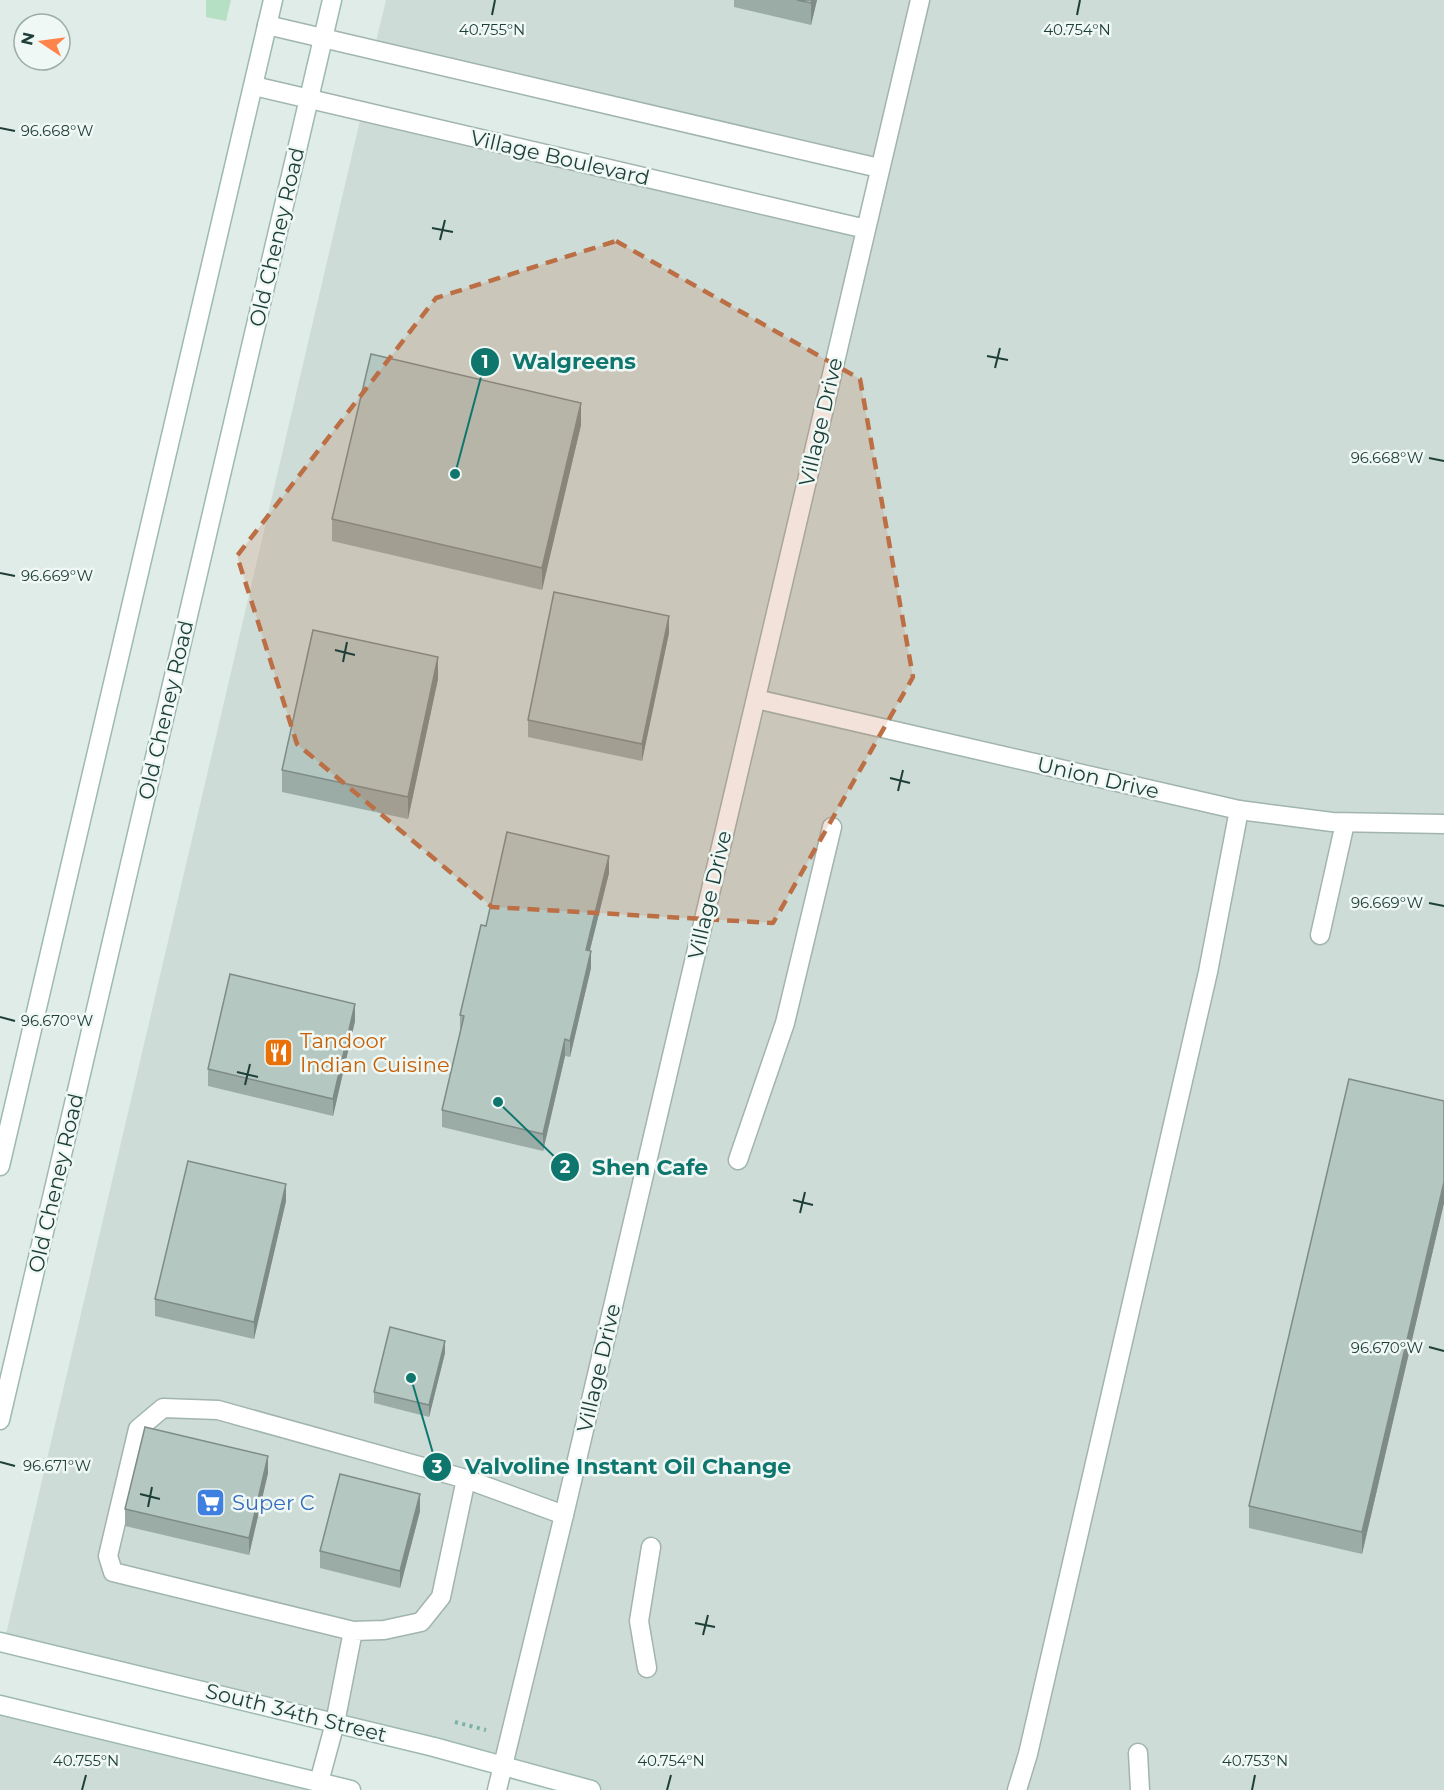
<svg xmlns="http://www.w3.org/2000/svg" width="1444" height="1790" viewBox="0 0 1444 1790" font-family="Montserrat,sans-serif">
  <rect width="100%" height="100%" fill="#dfece7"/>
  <path fill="#cddcd6" d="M386,0H1444V1790H591L4,1643L362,112L866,229L879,168L374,50Z
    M0,1705L351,1790H0Z"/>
  <path fill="#b6e0c4" d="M206,0H231L226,21L206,17Z"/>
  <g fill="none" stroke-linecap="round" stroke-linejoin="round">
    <defs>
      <path id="lane" d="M1320,935L1345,823
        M738,1160L785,1023L832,827
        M353,1631L113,1572L108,1556L138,1429L163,1408L218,1410L466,1479
        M647,1668L639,1621L651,1547
        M1138,1753L1140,1790
        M319,1782L335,1723L353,1631L384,1630L421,1622L441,1597L466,1479L564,1515
        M1017,1790L1028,1754L1208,972L1239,810"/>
      <path id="street" d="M267,25L879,168
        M254,86L866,229
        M756,699L1239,810L1332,822L1444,824
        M497,1790L564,1515L920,0"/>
      <path id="secondary" d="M0,1166L273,0
        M0,1420L332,0
        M0,1642L434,1747L591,1790
        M0,1705L351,1790"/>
    </defs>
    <use href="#lane" stroke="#a1b4af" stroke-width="21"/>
    <use href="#street" stroke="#a1b4af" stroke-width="21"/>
    <use href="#secondary" stroke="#9db9b1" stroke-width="21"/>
    <path stroke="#7cb3a6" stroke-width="4" stroke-dasharray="3 4.5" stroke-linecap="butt" d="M455,1722L486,1730"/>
    <use href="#lane" stroke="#fff" stroke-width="18"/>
    <use href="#street" stroke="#fff" stroke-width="18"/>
    <use href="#secondary" stroke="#fff" stroke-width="18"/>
  </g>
  <path fill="#9baba6" d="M734,0H817L811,25L734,7Z
    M581,425L542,590L332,541V519Z
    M669,633L642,761L528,737V720Z
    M438,679L408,819L282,792V770Z
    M609,873L590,950L591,968L570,1057L565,1056L543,1151L442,1127V1110L460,1032V1015L486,926Z
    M355,1021L333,1116L208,1086V1069Z
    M1444,1101V1203L1362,1554L1249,1528V1506Z
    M286,1201L254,1339L155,1316V1299Z
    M445,1353L429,1417L374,1403V1392Z
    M268,1473L249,1555L125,1526V1509Z
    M420,1511L400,1588L320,1568V1551Z"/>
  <path fill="#7e8b87" d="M812,0H817L811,25V3Z
    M581,403V425L542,590V568Z
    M669,616V633L642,761V744Z
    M438,657V679L408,819V797Z
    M609,856V873L586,966V950Z
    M591,951V968L570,1057V1041Z
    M355,1004V1021L333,1116V1099Z
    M565,1039V1056L543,1151V1134Z
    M1444,1182V1203L1362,1554V1532Z
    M286,1184V1201L254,1339V1322Z
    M445,1341V1353L429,1417V1405Z
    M268,1456V1473L249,1555V1538Z
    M420,1494V1511L400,1588V1571Z"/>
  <path fill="#b4c7c1" stroke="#7e8b87" stroke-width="1.5" d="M797,0H812L811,3Z
    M371,354L581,403L542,568L332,519Z
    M554,592L669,616L642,744L528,720Z
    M313,630L438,657L408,797L282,770Z
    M507,832L609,856L586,950L591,951L570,1041L565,1039L543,1134L442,1110L464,1016L460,1015L481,925L486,926Z
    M230,974L355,1004L333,1099L208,1069Z
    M1349,1079L1444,1101V1182L1362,1532L1249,1506Z
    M188,1161L286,1184L254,1322L155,1299Z
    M390,1327L445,1341L429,1405L374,1392Z
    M145,1427L268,1456L249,1538L125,1509Z
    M340,1474L420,1494L400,1571L320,1551Z"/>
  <path fill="#bc6f45" fill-opacity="0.2" stroke="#bc6f45" stroke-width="4.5" stroke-dasharray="12 8" stroke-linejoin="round" d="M616,241L860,379L913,677L773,923L492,907L297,744L237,556L436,298Z"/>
  <path fill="none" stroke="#1e3e38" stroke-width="2" d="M492,15L495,0M1077,15L1080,0M0,128L15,131M432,228L453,232M440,240L445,220M987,356L1008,360M995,368L1000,348M1429,458L1444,461M0,573L15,576M335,650L355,655M343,662L347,642M890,778L910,783M898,791L903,770M1429,903L1444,906M0,1017L15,1021M237,1072L258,1077M245,1085L250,1064M793,1200L813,1205M800,1213L805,1192M1429,1347L1444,1351M0,1462L15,1466M140,1494L160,1499M148,1507L152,1487M695,1623L715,1627M703,1635L708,1615M82,1790L86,1775M667,1790L671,1775M1252,1790L1255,1775"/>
  <defs>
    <symbol id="restaurant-square" viewBox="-11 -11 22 22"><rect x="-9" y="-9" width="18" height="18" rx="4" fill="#e8710a" stroke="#f0f8f5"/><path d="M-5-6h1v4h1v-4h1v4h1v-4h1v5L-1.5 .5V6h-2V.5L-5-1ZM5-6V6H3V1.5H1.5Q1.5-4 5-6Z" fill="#fff"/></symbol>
    <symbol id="supermarket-square" viewBox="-11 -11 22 22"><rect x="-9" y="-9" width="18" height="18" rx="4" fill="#3f7fe0" stroke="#f0f8f5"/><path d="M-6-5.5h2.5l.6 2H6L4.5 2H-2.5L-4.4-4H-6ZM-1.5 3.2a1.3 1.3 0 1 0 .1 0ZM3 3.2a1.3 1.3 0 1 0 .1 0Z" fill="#fff"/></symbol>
  </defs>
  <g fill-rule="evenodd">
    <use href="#restaurant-square" x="262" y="1036" width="33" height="33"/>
    <use href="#supermarket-square" x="194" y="1486" width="33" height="33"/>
  </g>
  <g text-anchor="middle" stroke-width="5" stroke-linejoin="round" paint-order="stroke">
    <g font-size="21" fill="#1e3e38" stroke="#f0f8f5">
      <text transform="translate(560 158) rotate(13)" y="7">Village Boulevard</text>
      <text transform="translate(277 237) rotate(-77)" y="7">Old Cheney Road</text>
      <text transform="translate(821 422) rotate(-77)" y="7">Village Drive</text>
      <text transform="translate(166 710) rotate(-77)" y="7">Old Cheney Road</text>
      <text transform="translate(1098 778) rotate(13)" y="7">Union Drive</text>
      <text transform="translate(710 895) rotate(-77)" y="7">Village Drive</text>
      <text transform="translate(56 1183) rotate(-77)" y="7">Old Cheney Road</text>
      <text transform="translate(599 1368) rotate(-77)" y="7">Village Drive</text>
      <text transform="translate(296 1713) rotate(14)" y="7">South 34th Street</text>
    </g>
    <g font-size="21" fill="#c56008" stroke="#f0f8f5" text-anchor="start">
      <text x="300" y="1048">Tandoor<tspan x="300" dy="24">Indian Cuisine</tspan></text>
    </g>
    <g font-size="21" fill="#366cbe" stroke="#f0f8f5" text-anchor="start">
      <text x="232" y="1510">Super C</text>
    </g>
  </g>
  <g font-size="15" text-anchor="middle" fill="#1e3e38" stroke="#f0f8f5" stroke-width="5" stroke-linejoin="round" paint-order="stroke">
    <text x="492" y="35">40.755°N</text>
    <text x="1077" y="35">40.754°N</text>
    <text x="57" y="136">96.668°W</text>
    <text x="1387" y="463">96.668°W</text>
    <text x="57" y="581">96.669°W</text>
    <text x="1387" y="908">96.669°W</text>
    <text x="57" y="1026">96.670°W</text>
    <text x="1387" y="1353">96.670°W</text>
    <text x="57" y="1471">96.671°W</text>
    <text x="86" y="1766">40.755°N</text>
    <text x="671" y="1766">40.754°N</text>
    <text x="1255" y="1766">40.753°N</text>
  </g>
  <path fill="none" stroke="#0f766e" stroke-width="2" d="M455 474L485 362M498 1102L565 1167M411 1378L437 1467"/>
  <g fill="#0f766e" stroke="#f0f8f5" stroke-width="2">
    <circle cx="455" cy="474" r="6"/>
    <circle cx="498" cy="1102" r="6"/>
    <circle cx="411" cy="1378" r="6"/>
    <circle cx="485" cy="362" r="15"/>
    <circle cx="565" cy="1167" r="15"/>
    <circle cx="437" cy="1467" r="15"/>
  </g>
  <g font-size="18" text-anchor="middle" font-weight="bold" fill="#fff">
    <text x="485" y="368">1</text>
    <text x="565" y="1173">2</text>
    <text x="437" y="1473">3</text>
  </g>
  <g font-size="22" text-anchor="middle" font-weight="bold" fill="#0f766e" stroke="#f0f8f5" stroke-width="5" stroke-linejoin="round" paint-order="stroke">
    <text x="574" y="369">Walgreens</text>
    <text x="650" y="1175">Shen Cafe</text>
    <text x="628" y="1474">Valvoline Instant Oil Change</text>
  </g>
  <g transform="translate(42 42) rotate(283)"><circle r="28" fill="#f0f8f5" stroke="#9caea9" stroke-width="1.5"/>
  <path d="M0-4.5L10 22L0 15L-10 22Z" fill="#ff844b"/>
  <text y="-9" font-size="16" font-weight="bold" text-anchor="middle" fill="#1e3e38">N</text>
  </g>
</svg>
